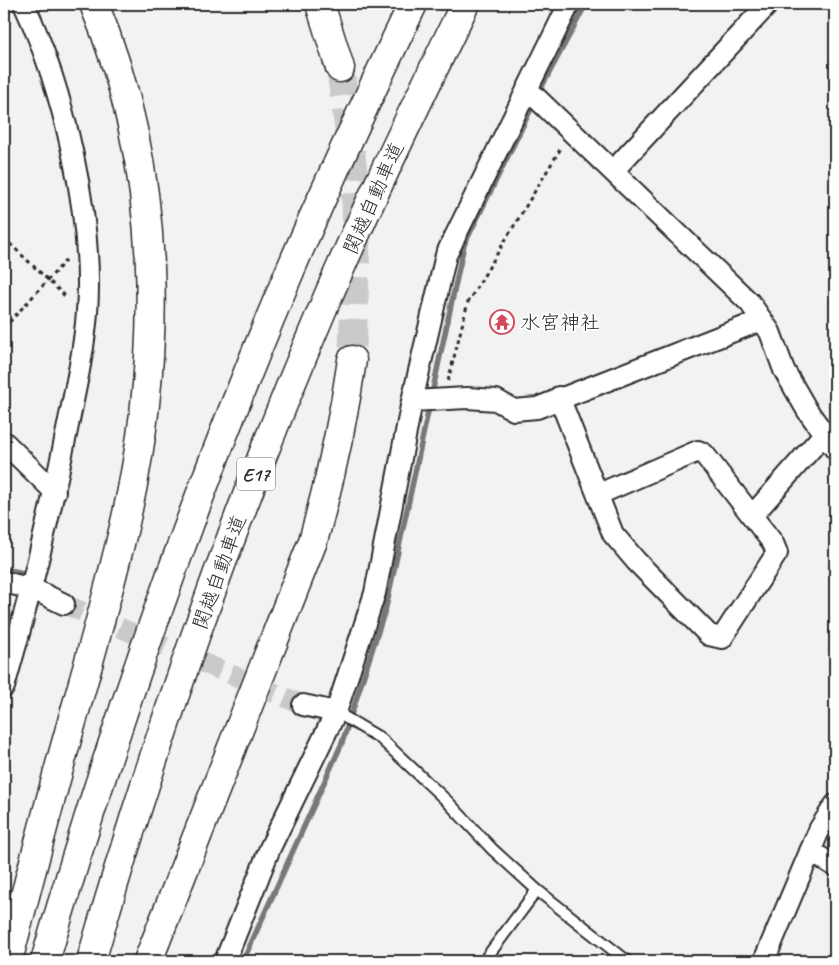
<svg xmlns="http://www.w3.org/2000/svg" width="839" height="965" viewBox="0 0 839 965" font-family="Caveat,'Klee One',sans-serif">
  <rect width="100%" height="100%" fill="#f2f2f2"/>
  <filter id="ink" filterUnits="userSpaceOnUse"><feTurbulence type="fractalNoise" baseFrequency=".02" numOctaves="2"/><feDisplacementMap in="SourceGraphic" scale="10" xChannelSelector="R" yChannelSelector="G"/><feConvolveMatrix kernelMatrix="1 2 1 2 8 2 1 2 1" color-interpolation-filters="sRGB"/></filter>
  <g filter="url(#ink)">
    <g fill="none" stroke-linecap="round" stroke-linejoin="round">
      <path stroke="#787878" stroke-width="5.5" d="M539,92L586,4
        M4,569L24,573
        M243,961L342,743L386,607L464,245L534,103"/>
      <path stroke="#cacaca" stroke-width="20" stroke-dasharray="20 10" stroke-linecap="butt" d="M64,604L303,705"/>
      <path stroke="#cacaca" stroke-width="28" stroke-dasharray="28 14" stroke-linecap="butt" d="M340,68C346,109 352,150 355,192C358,248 354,304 352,360"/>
      <defs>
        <path id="service" d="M336,712L380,738L448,802L492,849L537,890L627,961
          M484,961L537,890"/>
        <path id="minor" d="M527,89L750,303L770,332L784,370L807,410L835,449
          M614,170L768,4
          M559,397L613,534L636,561L709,635L722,638L777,553L773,543L704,454L698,451L599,494
          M412,401L467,398L496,400L514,410L537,408L762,320
          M4,442L55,492
          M752,516L824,434
          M4,582L33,589L64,604
          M4,687C28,604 49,520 66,435C74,395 84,353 87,312C94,218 63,88 24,4
          M303,705L336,712
          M810,851L835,866
          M225,961L270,848L336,712L375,593L412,401L446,255L569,4
          M764,961L820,828L835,805"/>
        <path id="motorway" d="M320,4L340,68
          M8,961C29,880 50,799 73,718C91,655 109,591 124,527C164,354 163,170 94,4
          M45,961C112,732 191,505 284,285C324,190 368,97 413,4
          M91,961C155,740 232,521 323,308C367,205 416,105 465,4
          M148,961L313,541C330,481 343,422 352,360"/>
      </defs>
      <use href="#service" stroke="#2b2b2b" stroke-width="14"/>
      <use href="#minor" stroke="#2b2b2b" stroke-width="24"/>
      <use href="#motorway" stroke="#2b2b2b" stroke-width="31"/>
      <path stroke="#2b2b2b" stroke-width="3" stroke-dasharray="4 4" stroke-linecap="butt" d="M4,238L67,298
        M4,328L68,258
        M448,381L468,302L561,148"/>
      <use href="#service" stroke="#fff" stroke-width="10"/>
      <use href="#minor" stroke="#fff" stroke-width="20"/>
      <use href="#motorway" stroke="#fff" stroke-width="28"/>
    </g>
  </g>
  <defs>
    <symbol id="temple-ring" viewBox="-11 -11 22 22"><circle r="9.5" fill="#fff" stroke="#d1495b" stroke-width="1.5"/><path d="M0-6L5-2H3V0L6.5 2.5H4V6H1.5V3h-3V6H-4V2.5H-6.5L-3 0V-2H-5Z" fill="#d1495b"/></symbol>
  </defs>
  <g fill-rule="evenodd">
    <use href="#temple-ring" x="488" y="308" width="28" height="28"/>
  </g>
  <g text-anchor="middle" stroke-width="4" stroke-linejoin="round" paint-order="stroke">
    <rect fill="#fff" stroke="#6b6b6b" stroke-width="1" x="237" y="457.5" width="38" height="33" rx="4"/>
    <g font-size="19" font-weight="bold" fill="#2b2b2b">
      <text x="256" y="481">E17</text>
    </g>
    <g font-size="20" fill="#2b2b2b" stroke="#fff">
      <text transform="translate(373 198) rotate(-66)" y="7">関越自動車道</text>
      <text transform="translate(219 572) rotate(-70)" y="7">関越自動車道</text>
    </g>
    <g font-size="20" fill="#2b2b2b" stroke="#fff" text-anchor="start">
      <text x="520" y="329">水宮神社</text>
    </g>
  </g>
  <rect width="839" height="965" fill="none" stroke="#fff" stroke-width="20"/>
  <rect x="10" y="10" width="819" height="945" fill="none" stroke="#2b2b2b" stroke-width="2" filter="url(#ink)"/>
</svg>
